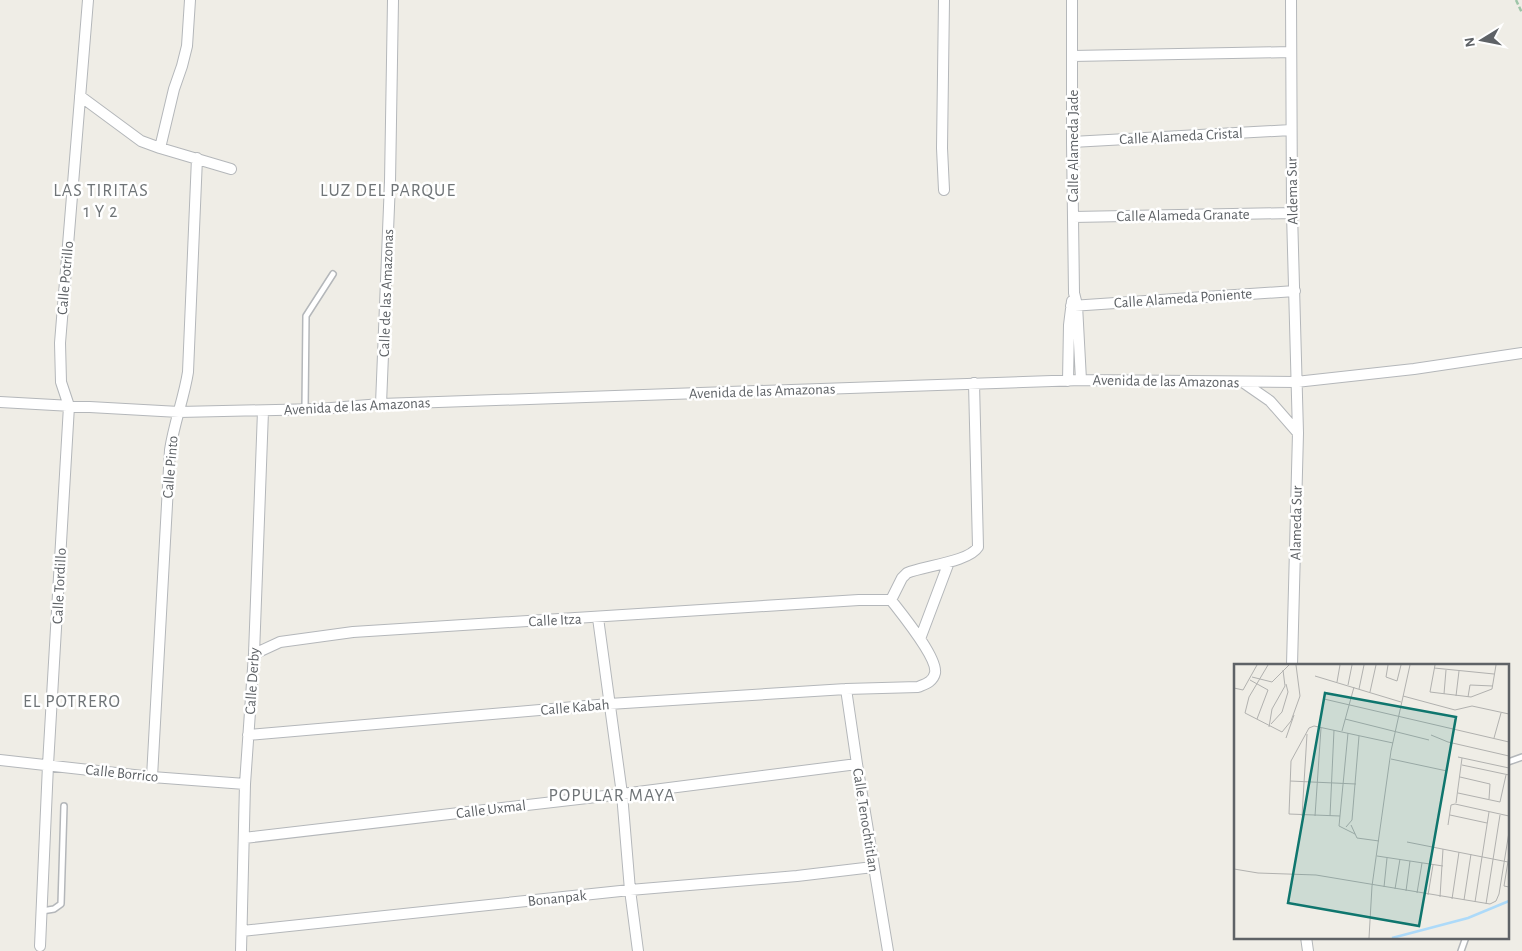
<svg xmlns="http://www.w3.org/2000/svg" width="1522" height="951" viewBox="0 0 1522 951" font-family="'Alegreya Sans',sans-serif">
  <rect width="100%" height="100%" fill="#efede6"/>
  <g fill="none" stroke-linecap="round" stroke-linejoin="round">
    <defs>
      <path id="lane" d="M305,409L306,316L333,274
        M1508,762L1522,757
        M42,911L54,909L61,904L64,806
        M1461,951L1466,937"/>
      <path id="street" d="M1072,0V142L1074,293L1077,305L1081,380
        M1291,0L1292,213L1298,433L1292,665
        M1072,56L1291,52
        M80,96L141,141L160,148L231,169
        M1072,142L1291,130
        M160,148L174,89L182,66L187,46L190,0
        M944,190L942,148L944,0
        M1073,217L1292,213
        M1071,306L1295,291
        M1068,381L1069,325L1072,301
        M1244,383L1270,401L1298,433
        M0,402L179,412L319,409L381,404L1081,380L1296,382L1414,369L1522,353
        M381,404L390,182L393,0
        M891,600L902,578L907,573C923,566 969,562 978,547L974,383
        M598,618L622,794L630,890L638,951
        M920,639L949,562
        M846,689L857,764L888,951
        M248,735L609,704L846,689L918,687C925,684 933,682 935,673C938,658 901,613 891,600H859L353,632L280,642L254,654
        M0,760L152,777L245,784
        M152,777L170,450C174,423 184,398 188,372L197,158
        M244,838L622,794L857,764
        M242,931L630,890L797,876L873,867
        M1306,937L1308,951
        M40,946L48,765L69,406L61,382L60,343L88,0
        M241,951L245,784L254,654L263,411"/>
    </defs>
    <use href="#lane" stroke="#b4b7ba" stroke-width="8"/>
    <use href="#street" stroke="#b4b7ba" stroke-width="12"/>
    <path stroke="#9ec5a8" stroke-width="2.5" stroke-dasharray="5 2.5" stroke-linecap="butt" d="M1516,0L1522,13"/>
    <use href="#lane" stroke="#fff" stroke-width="5"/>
    <use href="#street" stroke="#fff" stroke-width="10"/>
  </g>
  <g text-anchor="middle" stroke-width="5" stroke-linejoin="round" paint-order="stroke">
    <g font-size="15" fill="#5e6266" stroke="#fff">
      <text transform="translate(1181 136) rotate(-3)" y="5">Calle Alameda Cristal</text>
      <text transform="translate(1073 146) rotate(-90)" y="5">Calle Alameda Jade</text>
      <text transform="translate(1292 191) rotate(-91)" y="5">Aldema Sur</text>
      <text transform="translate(1183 215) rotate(-1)" y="5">Calle Alameda Granate</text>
      <text transform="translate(65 278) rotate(-85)" y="5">Calle Potrillo</text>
      <text transform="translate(386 293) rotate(-88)" y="5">Calle de las Amazonas</text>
      <text transform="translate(1183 298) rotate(-4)" y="5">Calle Alameda Poniente</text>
      <text transform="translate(1166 381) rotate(1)" y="5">Avenida de las Amazonas</text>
      <text transform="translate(762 391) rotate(-2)" y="5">Avenida de las Amazonas</text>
      <text transform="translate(357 406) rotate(-3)" y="5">Avenida de las Amazonas</text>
      <text transform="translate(170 467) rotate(-85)" y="5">Calle Pinto</text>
      <text transform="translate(1296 523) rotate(-89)" y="5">Alameda Sur</text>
      <text transform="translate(59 586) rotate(-87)" y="5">Calle Tordillo</text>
      <text transform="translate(555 620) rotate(-3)" y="5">Calle Itza</text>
      <text transform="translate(252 681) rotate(-86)" y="5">Calle Derby</text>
      <text transform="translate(575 707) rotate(-5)" y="5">Calle Kabah</text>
      <text transform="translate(122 773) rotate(6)" y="5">Calle Borrico</text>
      <text transform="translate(491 809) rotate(-7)" y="5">Calle Uxmal</text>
      <text transform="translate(866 820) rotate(81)" y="5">Calle Tenochtitlan</text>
      <text transform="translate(557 898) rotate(-6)" y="5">Bonanpak</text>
    </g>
    <g font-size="18" letter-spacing="1" fill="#6f7477" stroke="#fff">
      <text x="101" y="196">LAS TIRITAS<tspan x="101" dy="21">1 Y 2</tspan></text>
      <text x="388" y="196">LUZ DEL PARQUE</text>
      <text x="72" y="707">EL POTRERO</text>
      <text x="612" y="801">POPULAR MAYA</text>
    </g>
  </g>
  <g transform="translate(1234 664)">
    <rect width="275" height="275" fill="#efede6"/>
    <path fill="none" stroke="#addaf9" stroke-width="2.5" d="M158,274L234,254L275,237"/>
    <path fill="none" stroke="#b1b1af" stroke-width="1" d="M34,1L15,33L11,49L48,68L57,57L66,32L62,1M154,1L152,13L163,17L167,1M201,1L196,28L237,33L258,25L262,1M200,4L260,10M81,12L167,38M18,13L38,18L55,1M16,16L34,26L23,55M103,18L106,1M114,21L118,1M0,24L9,26L23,1M125,25L130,1M136,28L142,1M210,30L212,6M169,32L221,46L238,42L275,50M222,32L225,7M234,33L236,21L259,22M90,35L275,78M111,55L195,76M37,60L48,48L54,28L52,20M35,63L38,45L51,22L49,6M108,67L120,23M114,69L105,162L121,170M197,71L214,78L275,92M52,74L60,51M260,74L267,49M224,93L275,104M157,95L213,107M228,101L275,111M226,113L256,120L255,135M56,117L122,120M224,129L266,138L272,111M222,139L228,94M216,151L253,159M68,152L73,70M81,152L87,64M96,152L100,66M106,152L55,150L57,97L75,64L80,62L159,79M117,161L123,174L145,177M214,161L217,141L221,140L275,152M112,163L118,156L125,72M173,178L274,198M275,191L270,222L275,223M143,192L209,202M0,205L24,209L82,211L256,240L262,237L265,230L275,168M150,223L153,194M161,225L166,195M172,227L176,197M183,229L188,199M194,231L199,201M206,233L209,185M218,235L225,188M230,236L237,190M241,238L255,148M252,240L266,151M135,274L138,222L157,87L176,1"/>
    <path fill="#0f766e" fill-opacity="0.15" stroke="#0f766e" stroke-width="2.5" d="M91,29L222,53L185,262L54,239Z"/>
    <rect width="275" height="275" fill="none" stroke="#5e6266" stroke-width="2.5"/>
  </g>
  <g transform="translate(1482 40) rotate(260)" stroke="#ffffff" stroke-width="4" paint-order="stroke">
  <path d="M0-4L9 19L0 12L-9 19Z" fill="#5e6266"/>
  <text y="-8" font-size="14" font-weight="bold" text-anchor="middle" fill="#5e6266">N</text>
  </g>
</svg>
